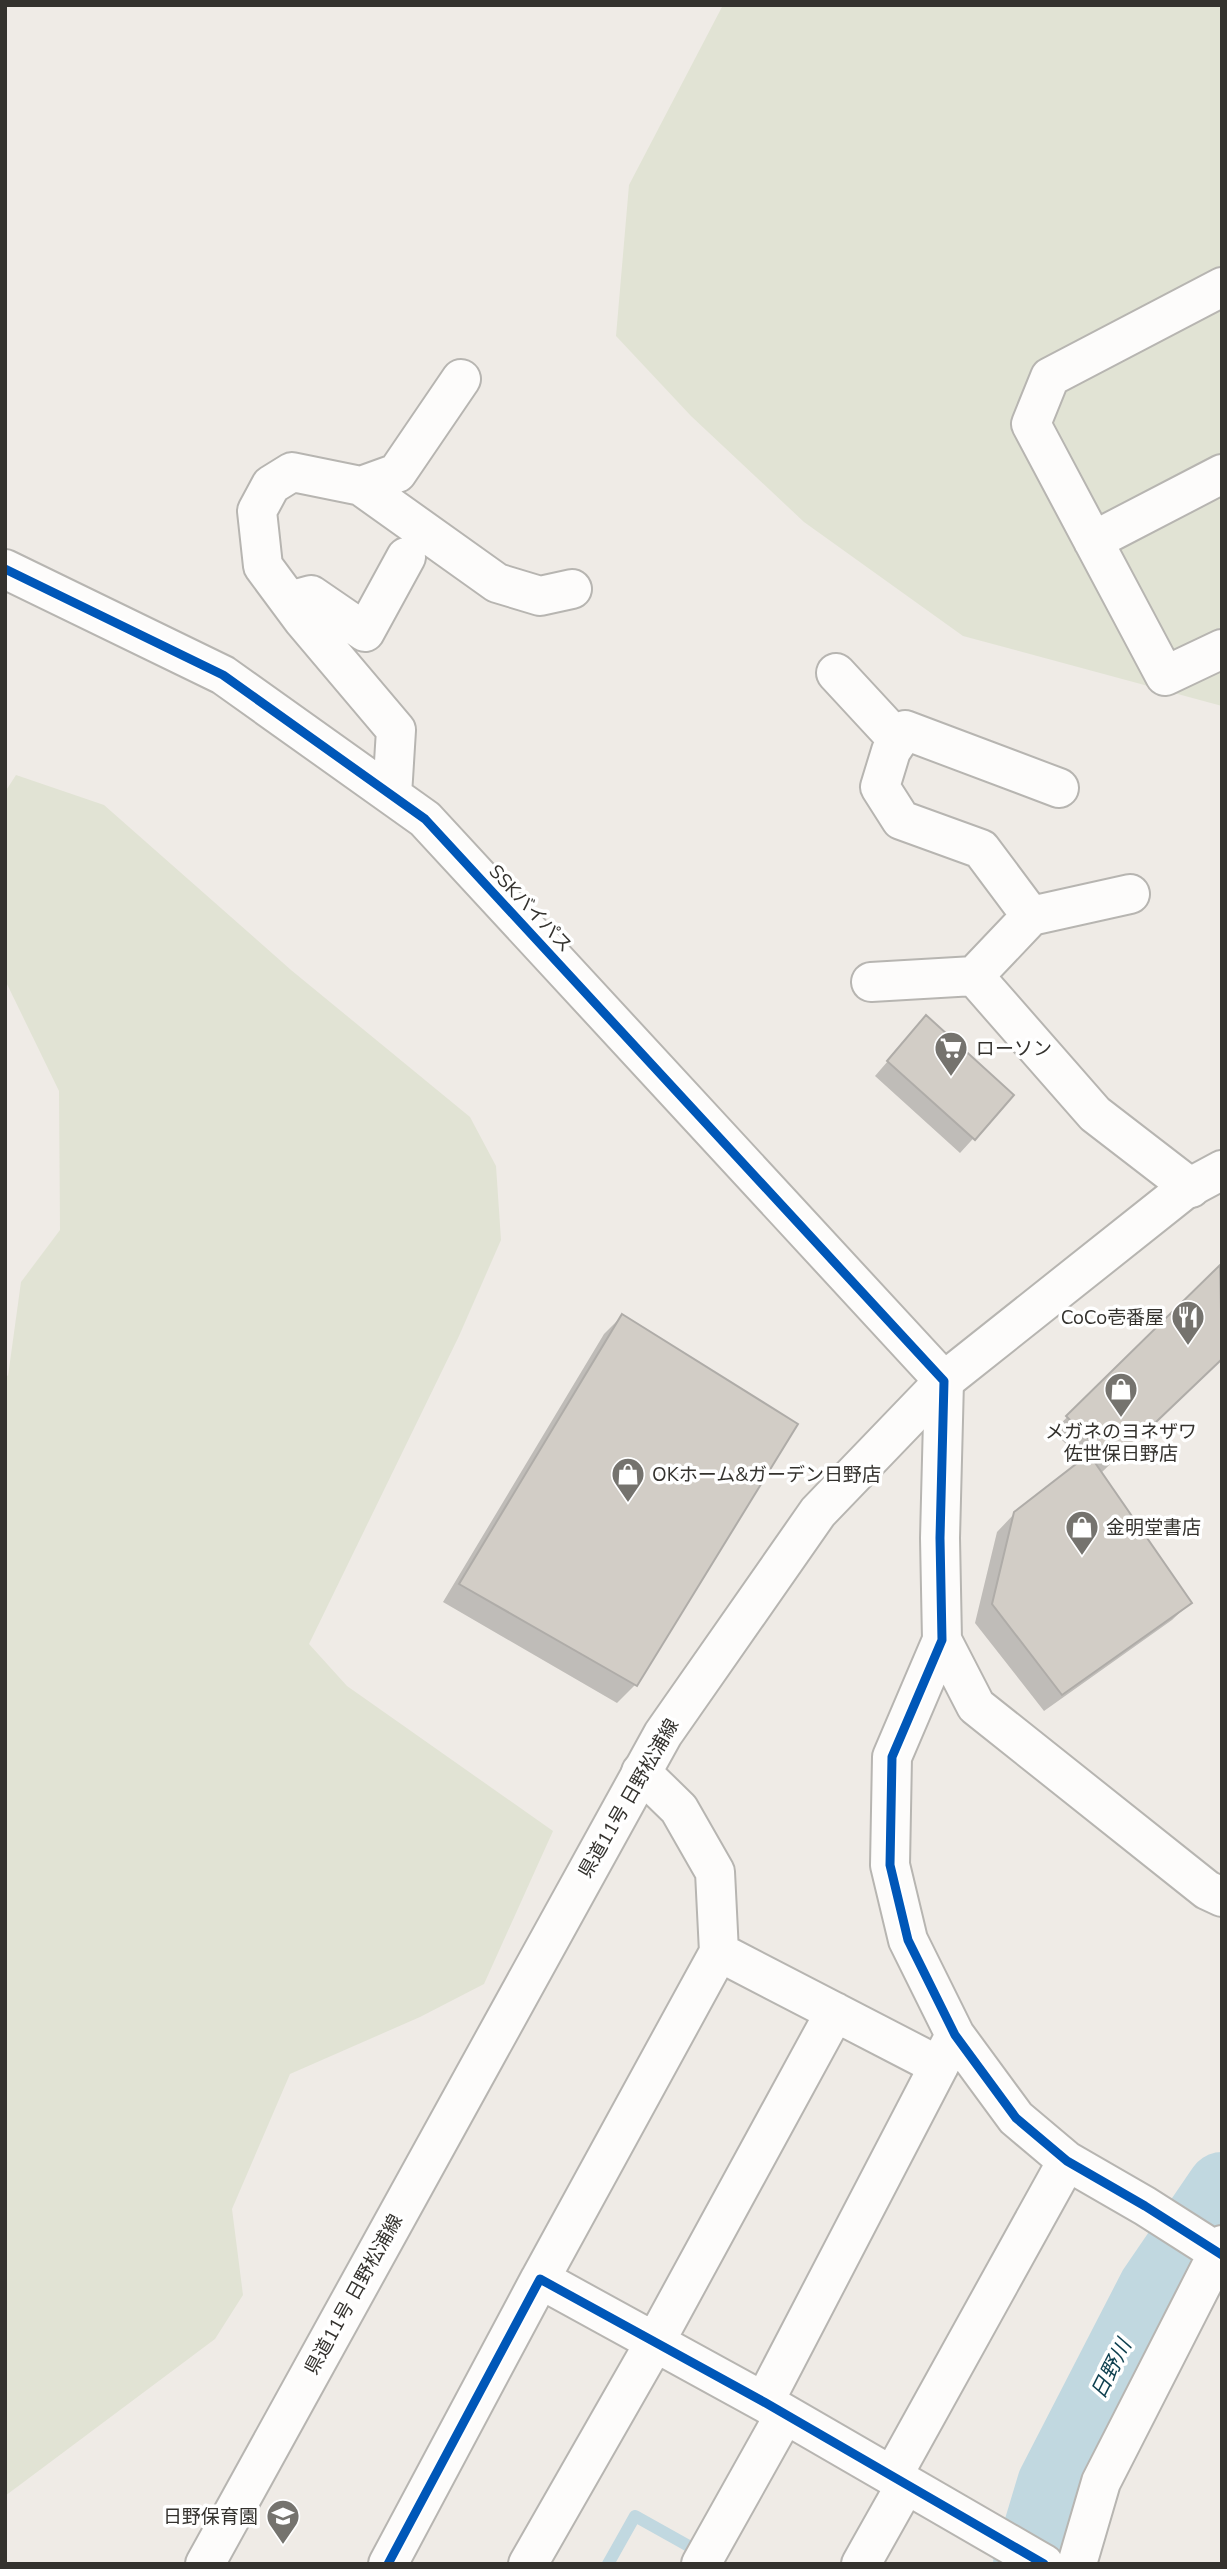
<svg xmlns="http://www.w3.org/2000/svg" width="1227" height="2569" viewBox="0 0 1227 2569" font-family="Mulish,'Noto Sans JP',sans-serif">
  <rect width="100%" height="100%" fill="#efebe6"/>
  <path fill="#e1e3d4" d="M723,5H1222V706L963,636L804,522L691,416L616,336L629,185Z
    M16,775L104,805L291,970L470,1117L496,1166L501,1240L459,1336L309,1644L347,1686L553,1831L484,1984L420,2017L290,2074L232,2209L243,2295L215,2339L5,2496V1374L8,1376L21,1282L60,1230L59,1091L5,980V792Z"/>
  <path fill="#0003" d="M926,1017L1012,1096L960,1153L875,1076Z
    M1220,1268L1222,1357L1101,1473L1190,1603L1172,1620L1044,1711L975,1623L997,1532L1015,1513L1083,1461L1053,1431Z
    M622,1316L796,1425L635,1685L617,1703L443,1602L604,1334Z"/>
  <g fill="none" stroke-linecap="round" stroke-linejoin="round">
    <path stroke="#c1d8e0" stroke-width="12" d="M608,2564L635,2516L703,2554"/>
    <path stroke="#c1d8e0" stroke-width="70" d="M1028,2564L1052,2484L1153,2288L1222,2187"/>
  </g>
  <path fill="#d2cdc6" stroke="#afaca8" stroke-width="2" d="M926,1015L1014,1095L975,1140L887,1061Z
    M1220,1265L1222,1359L1113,1463L1066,1416Z
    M622,1314L798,1424L637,1686L459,1584Z
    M1089,1454L1192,1603L1062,1695L992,1604L1014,1512Z"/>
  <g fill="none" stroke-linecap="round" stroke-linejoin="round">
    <defs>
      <path id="minor" d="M1222,287L1050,377L1031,424L1165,676L1222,649
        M361,486L397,473L461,379
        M1093,541L1222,474
        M5,569L223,675L425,819L944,1381L940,1538L942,1640L892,1757L890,1865L908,1940L955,2035L1016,2118L1067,2161L1145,2206L1222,2255
        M289,601L311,595L365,632L406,557
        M836,673L898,740
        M392,795L396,730L303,620L263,566L257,511L271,485L292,472L361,486L497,583L540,596L572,589
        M1031,916L981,849L901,820L880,787L891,751L905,730L1059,788
        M974,976L1031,916L1130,894
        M871,982L974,976L1095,1114L1191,1188
        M942,1640L976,1706L1207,1890L1222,1897
        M719,1952L939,2066
        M540,2279L719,1952L715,1872L679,1809L641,1772
        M764,2402L955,2035
        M893,2475L1067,2161
        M388,2564L540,2279L764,2402L1044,2564
        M528,2564L655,2342L835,2012
        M701,2564L785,2414
        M861,2564L906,2484
        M1077,2564L1101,2482L1222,2245"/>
      <path id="major" d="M205,2564L663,1734L818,1512L944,1381L1183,1191L1222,1170"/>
    </defs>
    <use href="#minor" stroke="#b7b5b1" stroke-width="42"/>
    <use href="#major" stroke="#b7b5b1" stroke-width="42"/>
    <use href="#minor" stroke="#fdfcfb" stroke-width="38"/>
    <use href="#major" stroke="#fdfcfb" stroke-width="38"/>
    <defs>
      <path id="cycleway" d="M5,569L223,675L425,819L944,1381L940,1538L942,1640L892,1757L890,1865L908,1940L955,2035L1016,2118L1067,2161L1145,2206L1222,2255
        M388,2564L540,2279L764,2402L1044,2564"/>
    </defs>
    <use href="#cycleway" stroke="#fff" stroke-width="13"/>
    <use href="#cycleway" stroke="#0057b8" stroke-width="9"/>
  </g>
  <defs>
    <symbol id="supermarket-pin" viewBox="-11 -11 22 30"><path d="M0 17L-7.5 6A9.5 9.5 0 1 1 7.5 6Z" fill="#75736e" stroke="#fff"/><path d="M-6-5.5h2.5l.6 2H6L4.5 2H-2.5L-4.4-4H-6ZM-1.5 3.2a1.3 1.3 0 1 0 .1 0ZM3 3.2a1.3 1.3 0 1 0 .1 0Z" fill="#fff"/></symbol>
    <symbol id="restaurant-pin" viewBox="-11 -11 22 30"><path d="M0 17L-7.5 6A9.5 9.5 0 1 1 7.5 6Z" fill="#75736e" stroke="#fff"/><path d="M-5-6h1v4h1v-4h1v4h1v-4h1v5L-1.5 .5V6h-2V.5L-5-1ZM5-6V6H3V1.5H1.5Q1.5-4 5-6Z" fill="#fff"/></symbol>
    <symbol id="shop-pin" viewBox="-11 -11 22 30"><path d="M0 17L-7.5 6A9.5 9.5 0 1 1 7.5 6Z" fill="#75736e" stroke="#fff"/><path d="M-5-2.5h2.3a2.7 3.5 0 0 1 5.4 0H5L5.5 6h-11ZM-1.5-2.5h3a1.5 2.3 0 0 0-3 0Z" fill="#fff"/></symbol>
    <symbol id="school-pin" viewBox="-11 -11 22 30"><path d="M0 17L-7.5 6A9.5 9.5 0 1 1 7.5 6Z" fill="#75736e" stroke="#fff"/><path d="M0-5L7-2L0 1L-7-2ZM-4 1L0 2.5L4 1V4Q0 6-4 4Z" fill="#fff"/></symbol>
  </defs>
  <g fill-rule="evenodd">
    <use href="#supermarket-pin" x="932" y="1029" width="38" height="52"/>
    <use href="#restaurant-pin" x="1169" y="1298" width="38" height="52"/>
    <use href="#shop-pin" x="1102" y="1370" width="38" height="52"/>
    <use href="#shop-pin" x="609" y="1455" width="38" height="52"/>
    <use href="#shop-pin" x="1063" y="1508" width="38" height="52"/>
    <use href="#school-pin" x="264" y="2497" width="38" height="52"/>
  </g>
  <g text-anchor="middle" stroke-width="7" stroke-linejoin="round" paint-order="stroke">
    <g font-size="19" fill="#34322e" stroke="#fff">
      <text transform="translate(531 908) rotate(47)" y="7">SSKバイパス</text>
      <text transform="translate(628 1798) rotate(-60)" y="7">県道11号 日野松浦線</text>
      <text transform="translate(353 2294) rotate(-61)" y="7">県道11号 日野松浦線</text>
    </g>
    <g font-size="19" fill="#34322e" stroke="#fff" text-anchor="start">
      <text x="976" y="1055">ローソン</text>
      <text x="1164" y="1324" text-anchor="end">CoCo壱番屋</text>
      <text x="1121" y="1438" text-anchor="middle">メガネのヨネザワ<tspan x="1121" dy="22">佐世保日野店</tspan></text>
      <text x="652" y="1481">OKホーム&amp;ガーデン日野店</text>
      <text x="1106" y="1534">金明堂書店</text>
      <text x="258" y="2523" text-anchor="end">日野保育園</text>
    </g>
    <g font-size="21" font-style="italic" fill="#0d3f4e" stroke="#fff">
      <text transform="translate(1111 2369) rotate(-63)" y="7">日野川</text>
    </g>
  </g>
  <rect width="1227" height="2569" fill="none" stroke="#34322e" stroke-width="14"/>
</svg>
